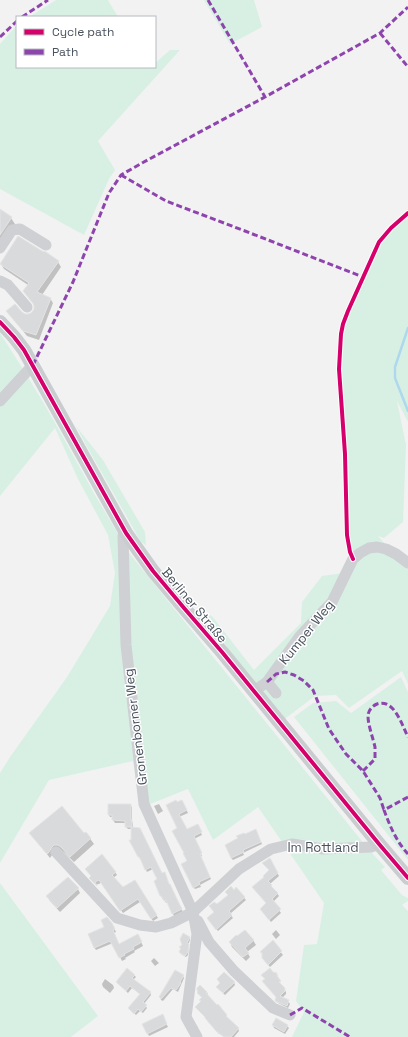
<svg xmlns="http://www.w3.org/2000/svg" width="408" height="1037" viewBox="0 0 408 1037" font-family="'Space Grotesk',sans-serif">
  <rect width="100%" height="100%" fill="#f2f2f2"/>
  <path fill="#d8f0e4" d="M56,0H108L118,17H29Z
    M204,0H254L262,27L230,44Z
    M17,25V67H148L149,68L150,67H155V63L170,50H180L98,141L115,170L109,179L84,235L0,189V44Z
    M408,209V422L397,401L406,445L403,522L384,538L378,536L400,561L408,568V684L402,671L349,708L336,695L315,696L282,721L201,612L212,616L254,670L301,623L302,602L322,576L350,572L344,448L340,386L342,325L362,275L378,238Z
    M0,333L23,369L43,402L63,437L95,495L130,554L370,851L385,867L381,870L402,895L408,898V901L402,905L408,911V1037H292L304,1012L296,1001L304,945L317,944L324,903L258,807L213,840L188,789L140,808L133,761L49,780L0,863V773L10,757L67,677L110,606L115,573L108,535L78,479L55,428L0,496Z
    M76,426L103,460L145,532L146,545L141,542L86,445Z
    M401,677L408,692V860L294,717L313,703L336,701L351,713Z
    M0,883L98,1016L71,1037H0Z"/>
  <path fill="#0003" d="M0,211L11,218L15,224L0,247Z
    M58,262L61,267L42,295L50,298L53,303L39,340L27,336L11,316L8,311L25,315L32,313L35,309V306L27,296L24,291L28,285L4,269L1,264Z
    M182,801L188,813L179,817L186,831L197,825L202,835L194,839L202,856L200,857L211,879L200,885L201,887L195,889L193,887L188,862L178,829L177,803Z
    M159,804L163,811L158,814L154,806Z
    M130,805L132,807V821L133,824V828L169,885L183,912L174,916L168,902L166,903L164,898L159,880L153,869L147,872L141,859H140L139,857L132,840V829H128L126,827V823H115L113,820V817H110L109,815Z
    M86,833L94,844L74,862L65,853L61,850L54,852L50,858L34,838L84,835Z
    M257,833L262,844L243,853L244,855L233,860L231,858L245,835Z
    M270,859L279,876L270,884L279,896L273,902L281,913L271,922L263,912L267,904L265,877L270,870Z
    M115,872L117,875L113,878L123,889L135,881L158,918L153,921L140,902L123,913L101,883L96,885L92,881Z
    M78,889L80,893L60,912L50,901L47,896Z
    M236,889L246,900L230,914L233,918L218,931L208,919L215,912L217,906Z
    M114,928L116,932L114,933L119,945L138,935L143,946L134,951L135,952L125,958L126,959L122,961L113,943L96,950L94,947Z
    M276,930L280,935L276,939L272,934Z
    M189,937L190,940L188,945L189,947L188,955L186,957L181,954L180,952L181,949L180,947L184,945Z
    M253,940L256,945L247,952L250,957L246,961L232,947L230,942Z
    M273,942L283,955L270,967L265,961Z
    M154,958L159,963L155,966L151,961Z
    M273,973L276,974L278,976V979L281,984H280L286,992V994L282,998L288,1001L290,1004L288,1008L278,1003L276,1000L277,998Z
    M134,975L136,977L133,980L150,992L151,995L144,1004L147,1008L143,1013L140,1011L136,1015L131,1010L141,995L132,988L128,993L117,982Z
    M183,976L184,978L178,992L173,989L163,1001L161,1000L160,997Z
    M105,979L113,985L114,988L110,993L103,987L102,984Z
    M234,982L235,985L225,995L219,989L221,983Z
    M207,992L208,995L207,996L217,1006H218L228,1018L238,1028L239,1031L234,1037H224L220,1034H219L207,1020L202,1002V998L198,993Z
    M162,1015L168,1027L149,1036L143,1024Z
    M273,1025L287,1026L289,1028L285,1034L274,1028Z"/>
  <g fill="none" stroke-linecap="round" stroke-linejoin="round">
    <path stroke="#aed9ec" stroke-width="2.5" d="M408,328L395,367V378L408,411"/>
  </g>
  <path fill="#d9dadc" stroke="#e4e4e5" d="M0,209L12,217L0,235Z
    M18,236L42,251L46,252L59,261L37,292L51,298L36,335L23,331L6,311L15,304L22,312L25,314H28L31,313L34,309V306L33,303L23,291L29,283L0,264Z
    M176,800L177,802L182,800L187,810L179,814L187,829L198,824L202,832L194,836L202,853L200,854L210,877L199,882L200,884L193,888L181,864L187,861L183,853H184L172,831L177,828L166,805Z
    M108,804H131V820H132V827L140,828L162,873L165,872L169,884H170L177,899L182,909L172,914L166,900L164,901L161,896H160L154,881L157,879L151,867L145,870L140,858L139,857H138L129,840H131V827H125V821L112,820V815H108Z
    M62,806L84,833L86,832L91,838L70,857L61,847L58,845H54L52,847L49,852L47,854L29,833Z
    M256,829L261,842L243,850L244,852L231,858L225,845L238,838L236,836L244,833L245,834Z
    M102,854L116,872L112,875L123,887L135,880L157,915L151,919L138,899L120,911L99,880L95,882L97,886L89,878L91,876L85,869Z
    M270,858L278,873L268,881L272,885L271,886L278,893L272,899L281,909L269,920L260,909L266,903L252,887L264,877L263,876L269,870L262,863Z
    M68,877L79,888L57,908L46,896Z
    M231,886L234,890L236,887L245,897L229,911L232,915L216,930L207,918L214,912L209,906L214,902L217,904L228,895L225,892Z
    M107,917L112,923L115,929L113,930L119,944L138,934L142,942L133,947L134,949L124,954L125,955L119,958L110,941L94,948L88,934L104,927L101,920Z
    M245,930L254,940L245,948L249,953L243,957L229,942L236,935L237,936Z
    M183,933L190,937L187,943L189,944L188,952L185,956L179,952L181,948L179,947L182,945L180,939Z
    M273,940L282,951L268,965L262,958V953L260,952Z
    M127,968L135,975L132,978L151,992L143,1002L147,1005L141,1012L138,1009L134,1014L128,1008L140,994L130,986L126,991L116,982Z
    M270,968L273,972L277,973V976L281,981L279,982L285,988V991L280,996L289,1000L287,1006L275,1001L276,997L262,981L265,979L261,975Z
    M175,970L184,975L180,982L181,983L176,990L171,988L161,999L159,997Z
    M224,972L235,982L223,993L216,987L220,983L217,979Z
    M200,985L207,992L206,993L217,1005L218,1004L227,1015L226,1016L239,1028L231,1037H224L218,1032H217L205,1018V1017L195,1007L201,1001L199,1000L202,997L197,993L198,992L197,990V988Z
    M163,1014L167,1024L147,1034L142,1024Z
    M276,1018L288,1025L284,1032L272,1025Z"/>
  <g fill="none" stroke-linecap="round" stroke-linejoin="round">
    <path stroke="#ced0d3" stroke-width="11" d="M0,248L12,230L20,229L46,245
      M0,281L8,285L27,307
      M0,401L33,365
      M126,533L123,536L126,645L144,804L193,912L197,934L186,1017L197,1037
      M267,682L276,693
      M254,691L267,682L300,636L332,602L353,559L360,553L369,548L377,547L386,549L396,554L408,563
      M56,852L117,918L140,925L156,927L171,923L193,912L239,869L271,849L292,844L323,849L371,847L379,844
      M198,921L209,942L234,971L273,1008L290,1015"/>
    <path stroke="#cacdd0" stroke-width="14" d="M0,322L14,337L24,350L126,533L153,571L184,608L222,652L379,844L408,878"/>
    <path stroke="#8e44ad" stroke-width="3" stroke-dasharray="6 3" stroke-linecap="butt" d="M208,0L265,97
      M22,17L48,0
      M380,33L408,67
      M0,37L17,21
      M121,175L166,201L245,231L363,277
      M33,365L73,282L109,193L121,175L142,163L265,97L380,33L408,7
      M267,682L276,674L285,672L294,675L304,681L313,690L329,729L346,754L363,771L380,798L384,810
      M363,771L375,759C375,755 375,751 375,747C373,738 368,725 368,716C368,711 372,706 377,704C394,698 402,725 408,737
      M408,797L384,810C390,826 396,841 408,854
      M290,1015L302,1008L350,1037"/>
    <defs>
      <path id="cycleway" d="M0,322L14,337L24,350L126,533L153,571L184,608L222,652L379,844L408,878
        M353,559L350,552L347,535L345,454L339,369L341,334L343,324L348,311L379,242L391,228L408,213"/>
    </defs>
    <use href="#cycleway" stroke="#fff" stroke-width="6"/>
    <use href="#cycleway" stroke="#d6006c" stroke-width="4"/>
  </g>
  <g text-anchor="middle" stroke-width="3" stroke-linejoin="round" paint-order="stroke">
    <g font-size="13" fill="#49525e" stroke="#fff">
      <text transform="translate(195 605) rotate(50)" y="5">Berliner Straße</text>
      <text transform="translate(306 632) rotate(-51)" y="5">Kumper Weg</text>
      <text transform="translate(135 727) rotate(-97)" y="5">Gronenborner Weg</text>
      <text x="323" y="852">Im Rottland</text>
    </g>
  </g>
  <rect x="16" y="16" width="140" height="52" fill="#ffffff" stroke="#b6babf"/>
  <rect x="24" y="29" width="20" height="6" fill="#d6006c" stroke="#b6babf"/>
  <text x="52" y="36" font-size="12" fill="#49525e">Cycle path</text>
  <rect x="24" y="49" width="20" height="6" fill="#8e44ad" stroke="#b6babf"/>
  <text x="52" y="56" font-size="12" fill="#49525e">Path</text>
</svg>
